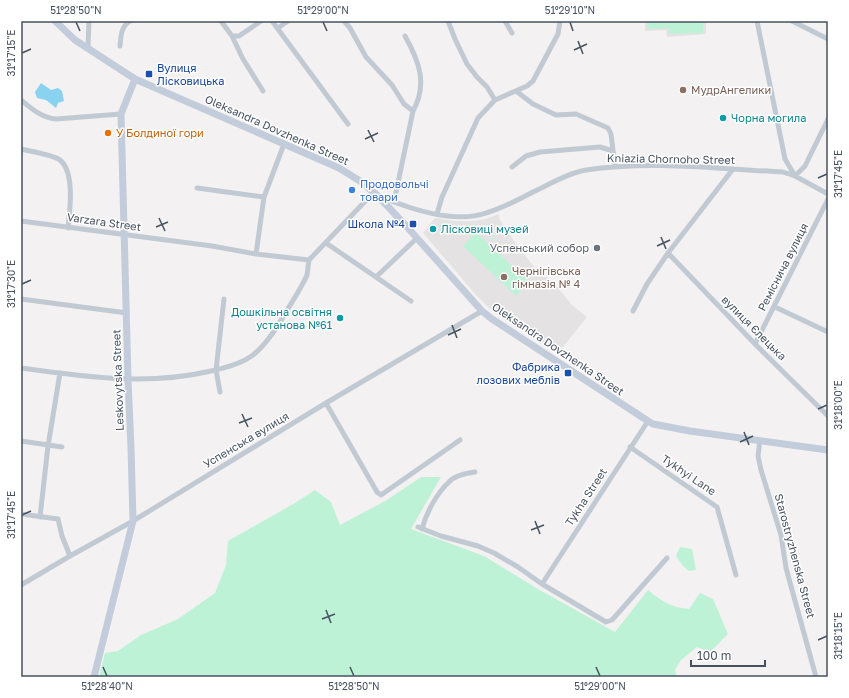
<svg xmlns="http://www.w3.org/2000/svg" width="849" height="698" viewBox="0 0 849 698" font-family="'Golos Text',sans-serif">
  <rect width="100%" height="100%" fill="#f3f1f1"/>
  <path fill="#e4e2e3" d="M645,21H706V34L667,37L666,30L645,31Z
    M499,214L500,220L514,241L535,268L554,283L572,305L587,317L559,352L508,321L492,311L476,295L423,233L435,218L455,221H474L486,219Z"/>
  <path fill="#bef2d6" d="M647,21H703V33L669,34V28L648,29Z
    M476,232L529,282L516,296L463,246Z
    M421,477H441L411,529L484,556L538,589L615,632L648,590C663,602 670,607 689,609L700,593L713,599L728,634L710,652L697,647L681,660L675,670L677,677H99L105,653L118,651L141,635L178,619L215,593L226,565L228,541L295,503L315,490L331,502L340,525L387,500Z
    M680,547L692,549L696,570L689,571L683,566L676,556Z"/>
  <path fill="#89d3f1" d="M41,83L51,90L58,88L62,91L64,101L58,103L56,108L46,100L37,98L35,92Z"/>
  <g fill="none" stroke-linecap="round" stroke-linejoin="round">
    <path stroke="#c1cad3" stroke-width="5" d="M221,21L232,36L243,59L263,91
      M272,21L348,124
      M344,21L350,28L366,57L392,85L404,104L413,111
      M448,21L455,39L467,64L477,77L487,87L495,100
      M505,21L512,33
      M757,21L785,159L795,176L805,166L828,119
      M792,21L828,39
      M278,28L288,21
      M232,36H239L261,21
      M120,46C121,35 121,27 130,21
      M88,47L89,21
      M516,91L533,104L556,115L576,114L608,128L611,134L615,166
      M21,100C32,109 42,118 56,119L121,114
      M21,149C29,151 54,155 60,160C75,172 70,210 68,228
      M512,167L526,156L540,152L600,147L613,151
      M197,188L264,197
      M381,197C411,209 454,224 486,213C503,208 518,200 533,192C550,184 568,173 586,170C651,160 718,169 783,172L795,176L828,194
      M394,202L413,111C428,84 419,61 405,36
      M437,214L442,197L478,118L495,100L527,86L533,81L558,34L560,21
      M21,221L212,246L256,254L309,260
      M326,243L411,301
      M668,253L755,344L828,416
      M256,254L264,197L284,144
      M376,277L417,238
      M21,299L127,313
      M775,307L828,332
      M633,311L647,284L668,253L733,169
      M755,344L828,199
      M21,368C85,377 147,386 211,371C225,368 241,364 253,355C267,344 277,327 286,312C293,300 302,287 307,275C308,270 308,264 309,260L374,192
      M220,392L216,370L224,299
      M326,403L377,492L381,495L460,440
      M760,440L758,456L761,470L781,535L786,568L816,677
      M21,441L62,447
      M630,447L717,507L736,575
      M21,514L58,519L62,536L70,556
      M40,517L48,446L60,373
      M418,527L441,536L478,546L494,553L518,567L542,584L606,622L612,620L667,558
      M422,529C426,513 437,493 449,482C455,475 467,473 475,472
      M542,584L648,421
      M21,585L70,556L133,521L326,403L482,311"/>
    <path stroke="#c3ccda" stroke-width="7" d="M55,21L75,40L135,79L339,168L360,181L378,196L408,228L482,311L492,319L648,421L653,424L690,431L828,450
      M94,677L133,521L131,448L128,380L121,114L135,79"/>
  </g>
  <path fill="none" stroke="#475260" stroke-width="1.5" d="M76,22L80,31M323,22L327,31M570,22L573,31M578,41L583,54M574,50L587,44M22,53L31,49M368,130L374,142M365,139L378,133M818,178L827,174M159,218L165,231M156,227L168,222M661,237L666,249M657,246L670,240M22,284L31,280M452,325L457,338M448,335L461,329M818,409L827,405M242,414L248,427M239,423L252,418M744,432L749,445M740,442L753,436M22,515L31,511M535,521L540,534M531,530L544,525M326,610L331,623M322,619L335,614M818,640L827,636M103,667L107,676M350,667L354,676M596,667L600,676"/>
  <g fill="#1a4fb4" stroke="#fff" stroke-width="1.5">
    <rect x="145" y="70" width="8" height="8" rx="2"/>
    <rect x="409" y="220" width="8" height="8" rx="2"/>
    <rect x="564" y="369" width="8" height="8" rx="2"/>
  </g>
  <g fill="#8d6e63" stroke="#fff" stroke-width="1.5">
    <circle cx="683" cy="90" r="4"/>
    <circle cx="504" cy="277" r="4"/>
  </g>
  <g fill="#0f9aa8" stroke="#fff" stroke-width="1.5">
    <circle cx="723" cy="118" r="4"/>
    <circle cx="433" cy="229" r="4"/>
    <circle cx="340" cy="318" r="4"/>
  </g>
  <circle fill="#e8710a" stroke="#fff" stroke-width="1.5" cx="108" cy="133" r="4"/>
  <circle fill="#3f7fe0" stroke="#fff" stroke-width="1.5" cx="352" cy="190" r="4"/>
  <circle fill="#6b7280" stroke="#fff" stroke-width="1.5" cx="597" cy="248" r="4"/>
  <g text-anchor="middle" stroke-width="3" stroke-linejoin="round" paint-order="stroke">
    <g font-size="11" fill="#164399" stroke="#fff" text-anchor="end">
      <text x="157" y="72" text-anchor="start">Вулиця<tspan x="157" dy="13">Лісковицька</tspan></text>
      <text x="405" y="228">Школа №4</text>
      <text x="560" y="371">Фабрика<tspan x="560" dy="13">лозових меблів</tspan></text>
    </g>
    <g font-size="11" fill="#785e54" stroke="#fff" text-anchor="start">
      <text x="691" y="94">МудрАнгелики</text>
      <text x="512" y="275">Чернігівська<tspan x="512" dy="13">гімназія № 4</tspan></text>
    </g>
    <g font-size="11" fill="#0d838f" stroke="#fff" text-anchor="start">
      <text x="731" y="122">Чорна могила</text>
      <text x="441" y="233">Лісковиці музей</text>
      <text x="332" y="316" text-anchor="end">Дошкільна освітня<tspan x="332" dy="13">установа №61</tspan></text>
    </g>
    <g font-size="11" fill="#475260" stroke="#fff">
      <text transform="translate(277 130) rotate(24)" y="4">Oleksandra Dovzhenka Street</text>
      <text transform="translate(671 159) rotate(1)" y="4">Kniazia Chornoho Street</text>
      <text transform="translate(104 222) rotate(8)" y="4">Varzara Street</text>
      <text transform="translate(783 267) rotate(-63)" y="4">Реміснича вулиця</text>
      <text transform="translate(754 328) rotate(45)" y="4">вулиця Єлецька</text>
      <text transform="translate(558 349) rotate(34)" y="4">Oleksandra Dovzhenka Street</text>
      <text transform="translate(118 380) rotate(-92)" y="4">Leskovytska Street</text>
      <text transform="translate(246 440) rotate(-31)" y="4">Успенська вулиця</text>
      <text transform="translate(689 475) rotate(34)" y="4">Tykhyi Lane</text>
      <text transform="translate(586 497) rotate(-57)" y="4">Tykha Street</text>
      <text transform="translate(795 556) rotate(75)" y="4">Starostryzhenska Street</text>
    </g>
    <g font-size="11" fill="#c56008" stroke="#fff" text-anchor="start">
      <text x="116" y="137">У Болдиної гори</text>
    </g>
    <g font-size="11" fill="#366cbe" stroke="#fff" text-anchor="start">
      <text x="360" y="188">Продовольчі<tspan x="360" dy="13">товари</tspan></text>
    </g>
    <g font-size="11" fill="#5b616d" stroke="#fff" text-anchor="end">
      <text x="589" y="252">Успенський собор</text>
    </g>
  </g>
  <rect width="849" height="698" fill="none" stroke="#ffffff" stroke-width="44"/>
  <path d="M691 660v6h74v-6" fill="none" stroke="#475260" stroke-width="2"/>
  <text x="697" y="660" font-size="12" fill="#475260" stroke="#ffffff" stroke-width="3" paint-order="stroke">100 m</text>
  <rect x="22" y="22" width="805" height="654" fill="none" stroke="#475260" stroke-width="1.5"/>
  <g font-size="10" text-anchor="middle" fill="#475260">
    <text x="76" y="14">51°28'50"N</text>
    <text x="323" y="14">51°29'00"N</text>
    <text x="570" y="14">51°29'10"N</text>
    <text transform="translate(11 53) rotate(-90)" y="4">31°17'15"E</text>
    <text transform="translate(838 174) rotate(-90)" y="4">31°17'45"E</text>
    <text transform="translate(11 284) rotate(-90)" y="4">31°17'30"E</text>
    <text transform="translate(838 405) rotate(-90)" y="4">31°18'00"E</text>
    <text transform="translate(11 515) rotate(-90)" y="4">31°17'45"E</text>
    <text transform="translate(838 636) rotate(-90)" y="4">31°18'15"E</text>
    <text x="107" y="690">51°28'40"N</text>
    <text x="354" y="690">51°28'50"N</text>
    <text x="600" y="690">51°29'00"N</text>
  </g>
</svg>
